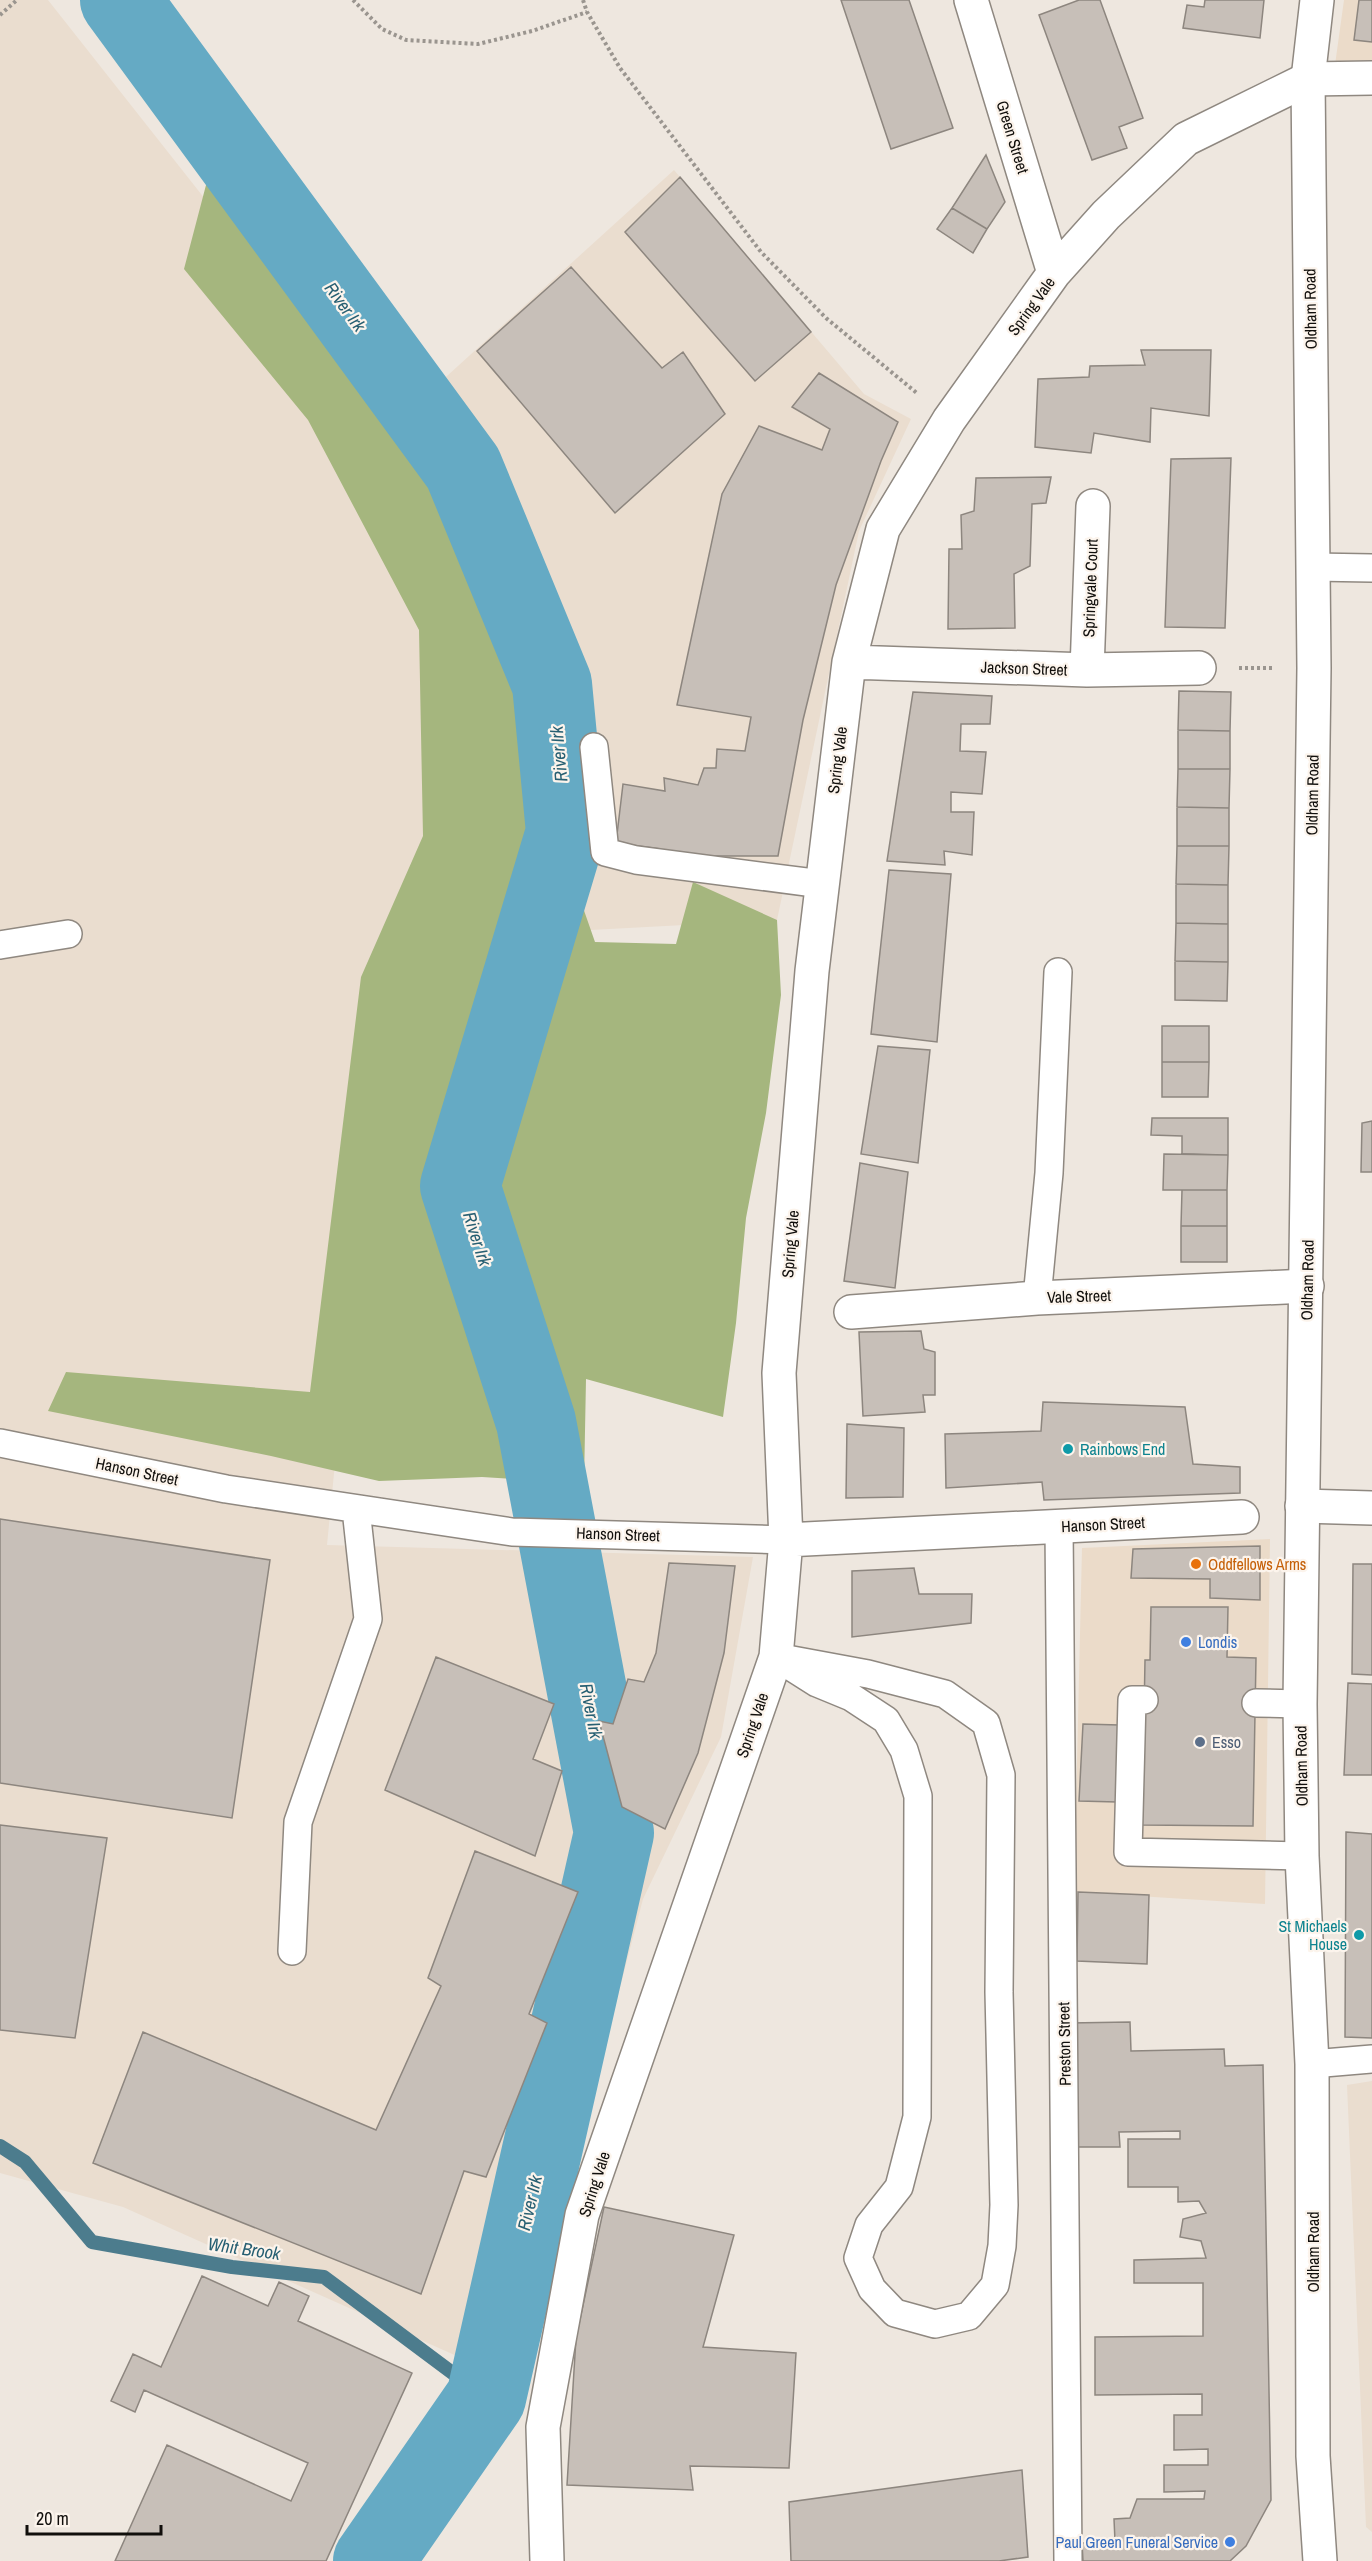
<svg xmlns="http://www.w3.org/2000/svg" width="1372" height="2561" viewBox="0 0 1372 2561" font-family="'Archivo Narrow',sans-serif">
  <rect width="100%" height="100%" fill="#eee7df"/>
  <path fill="#ebdbc9" d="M1344,0H1372V68L1334,72Z
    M1270,1539L1265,1904L1074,1892L1082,1548Z"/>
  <path fill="#eaddcf" d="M0,0H48L291,308L393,425L674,170L864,394L911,419L859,531L777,920L553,932H387L327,1545L753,1557L721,1737L643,1899L517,2383L123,2207L0,2173Z
    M1372,2081V2532L1366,2527L1347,2085Z"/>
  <path fill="#a5b67e" d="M211,166L355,355L496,495L563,662L573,879L595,942L676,944L693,882L777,920L781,995L766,1113L746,1218L736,1323L723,1417L586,1379L584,1483L482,1477L379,1481L271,1456L48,1411L66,1372L310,1392L361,977L423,836L419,630L308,420L184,269Z"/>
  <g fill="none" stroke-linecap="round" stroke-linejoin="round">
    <path stroke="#4c7c8d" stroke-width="14" d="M0,2146L25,2162L92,2242L232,2267L324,2277L486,2398"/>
    <path stroke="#65aac4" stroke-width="80" d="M120,0L463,468L552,684L566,832L460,1186L536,1422L614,1833L486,2398L373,2561"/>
  </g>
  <path fill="#c7bfb8" stroke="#8d867f" stroke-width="1.5" d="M841,0H909L953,128L891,149Z
    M1079,0H1100L1143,118L1119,127L1127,148L1092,160L1039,15Z
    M1205,0H1264L1260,38L1183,28L1187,5L1204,7Z
    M1359,0H1372V42L1354,40Z
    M986,155L1005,202L987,229L952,208Z
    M680,177L811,332L755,381L625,232Z
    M952,208L987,229L973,253L937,229Z
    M571,267L662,368L683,352L725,414L615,513L477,351Z
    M1141,350H1211L1209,416L1151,408L1150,442L1094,433L1091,453L1035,447L1038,379L1089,377L1090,366L1145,365Z
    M819,373L898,422L881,461L836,585L803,720L778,856H659L660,849L616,843L623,784L665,791L664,778L698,785L704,768H716L717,749L745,751L751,717L677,705L722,494L759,426L822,450L830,429L792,407Z
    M1231,458L1225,628L1165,627L1171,459Z
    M1051,477L1046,503L1032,504L1030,566L1014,574L1015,628L948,629L949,549H962L961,515L974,511L976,478Z
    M1179,691L1231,692L1230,731L1178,730Z
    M913,692L992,696L990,724H961L960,751L986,752L982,794L951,792V812H974L972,855L944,851L945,865L887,861Z
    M1178,730L1230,731V769H1178Z
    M1178,769H1230L1229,808L1177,807Z
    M1177,807L1229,808V846H1177Z
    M1177,846H1229L1228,885L1176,884Z
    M889,870L951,874L937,1042L871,1034Z
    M1176,884L1228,885V924L1176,923Z
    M1176,923L1228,924V962L1175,961Z
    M1175,961L1228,962L1227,1001L1175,1000Z
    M1162,1026H1209V1062H1162Z
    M878,1046L930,1050L918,1163L861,1154Z
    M1162,1062H1209L1208,1097H1162Z
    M1152,1118H1228V1155L1182,1154V1136L1151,1135Z
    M1372,1121V1172H1361L1362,1123Z
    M1164,1154L1228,1155L1227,1190H1163Z
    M860,1163L908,1172L895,1288L844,1281Z
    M1182,1190H1227V1226H1181Z
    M1181,1226H1227V1262H1181Z
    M921,1331L924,1349L935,1352V1395H923L925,1412L863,1416L859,1332Z
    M1043,1402L1185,1407L1193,1464L1240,1467V1493L1044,1500L1042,1482L946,1488L945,1434L1041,1431Z
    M847,1424L904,1428L903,1497L846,1498Z
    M0,1519L270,1560L232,1818L0,1783Z
    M1260,1546V1600L1210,1598V1579L1131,1578L1133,1549Z
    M669,1563L735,1566L724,1653L698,1753L665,1829L622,1807L599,1721L613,1724L628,1679L644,1682L656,1653Z
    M1353,1564H1372V1675L1352,1674Z
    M914,1568L919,1594H972L971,1623L852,1637V1571Z
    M1151,1607H1228L1227,1657L1256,1658L1253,1826L1142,1825L1145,1660H1150Z
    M436,1657L554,1704L533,1759L562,1771L535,1856L385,1790Z
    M1348,1683L1372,1684V1775H1344Z
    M1083,1724L1119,1725L1117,1802L1079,1801Z
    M0,1825L107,1838L75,2038L0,2030Z
    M1346,1832L1372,1834V2038L1345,2037Z
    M475,1851L578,1892L529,2014L547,2023L486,2177L464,2171L421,2294L93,2163L143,2032L376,2130L441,1986L428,1978Z
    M1078,1892L1149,1895L1147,1964L1077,1961Z
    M1130,2022L1131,2051L1224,2049L1225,2066L1263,2065L1271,2500L1246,2546L1230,2561H1083L1082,2543L1115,2541L1114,2519L1130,2518L1137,2499H1204L1205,2491L1164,2492V2465H1208V2449L1174,2450V2415H1202V2394L1095,2395V2337L1203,2336V2283H1134V2260L1206,2258L1201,2241L1180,2237L1183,2219L1206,2213L1199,2201L1178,2202V2187H1128V2139H1180V2131L1119,2132L1120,2147H1071L1069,2023Z
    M604,2207L734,2235L703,2347L796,2353L789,2468L690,2466L693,2490L567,2485L576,2338Z
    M202,2276L268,2306L279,2282L309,2296L298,2321L412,2373L326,2561H115L167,2445L291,2501L308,2463L144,2390L135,2412L111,2401L133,2354L161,2367Z
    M1022,2470L1028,2557L999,2561H791L789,2502Z"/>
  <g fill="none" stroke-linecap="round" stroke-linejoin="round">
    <defs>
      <path id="service" d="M1313,567L1372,568
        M594,747L605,852L636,860L822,884
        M0,945L68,934
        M1037,1298L1049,1173L1058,972
        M0,1443L226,1489L512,1532L786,1540
        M1059,1526L1068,2561
        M776,1657L868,1674L945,1694L986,1723L1001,1775L999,1992L1004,2205L1002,2246L995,2285L969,2316L935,2324L895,2313L872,2289L858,2258L869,2225L899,2187L917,2117L918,1796L904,1750L886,1720L851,1697L817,1683Z
        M1144,1700H1132L1128,1852L1302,1856
        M1256,1703L1300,1704
        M292,1951L298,1822L368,1619L356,1509
        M1312,2064L1372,2059"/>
      <path id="minor" d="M971,0L1054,273
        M849,662L1087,670L1199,668
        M1087,670L1093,506
        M851,1312L1037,1298L1307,1286
        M1302,1506L1372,1508
        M786,1540L1242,1517
        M547,2561L543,2427L582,2215L776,1657L786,1540L779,1373L812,971L849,662L883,529L949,420L1054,273L1106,215L1186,139L1308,79L1372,78"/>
      <path id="primary" d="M1317,0L1308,79L1314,668L1300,1704L1302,1856L1312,2064L1313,2456L1320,2561"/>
    </defs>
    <use href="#service" stroke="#8f8880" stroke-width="30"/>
    <use href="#minor" stroke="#8f8880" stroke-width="36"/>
    <use href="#primary" stroke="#8f8880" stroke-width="36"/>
    <path stroke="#9a958f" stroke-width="4" stroke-dasharray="3 3" stroke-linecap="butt" d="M353,0L382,29L406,40L478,44L532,31L587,12
      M583,0L587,12L620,68L761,252L826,318L918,394
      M0,15L17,0
      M1239,668H1273"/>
    <use href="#service" stroke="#fff" stroke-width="27"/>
    <use href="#minor" stroke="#fff" stroke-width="33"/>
    <use href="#primary" stroke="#fff" stroke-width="33"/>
  </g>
  <g fill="#0f9aa8" stroke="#fcf4ec" stroke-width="2">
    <circle cx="1068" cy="1449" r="6"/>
    <circle cx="1359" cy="1935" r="6"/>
  </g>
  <circle fill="#e8710a" stroke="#fcf4ec" stroke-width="2" cx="1196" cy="1564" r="6"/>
  <g fill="#3f7fe0" stroke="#fcf4ec" stroke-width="2">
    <circle cx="1186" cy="1642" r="6"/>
    <circle cx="1230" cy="2542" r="6"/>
  </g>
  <circle fill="#5c6f8a" stroke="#fcf4ec" stroke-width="2" cx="1200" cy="1742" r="6"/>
  <g text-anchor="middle" stroke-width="4.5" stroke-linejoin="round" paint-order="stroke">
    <g font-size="16" fill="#110f0c" stroke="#fcf4ec">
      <text transform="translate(1013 137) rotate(73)" y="6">Green Street</text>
      <text transform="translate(1031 306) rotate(-54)" y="6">Spring Vale</text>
      <text transform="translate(1310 309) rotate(-91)" y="6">Oldham Road</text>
      <text transform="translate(1090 588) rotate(-88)" y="6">Springvale Court</text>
      <text transform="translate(1024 668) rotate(2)" y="6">Jackson Street</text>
      <text transform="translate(837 760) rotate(-83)" y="6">Spring Vale</text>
      <text transform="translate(1312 795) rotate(-89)" y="6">Oldham Road</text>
      <text transform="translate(790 1244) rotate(-85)" y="6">Spring Vale</text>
      <text transform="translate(1307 1280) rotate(-89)" y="6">Oldham Road</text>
      <text transform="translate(1079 1296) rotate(-2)" y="6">Vale Street</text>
      <text transform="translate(137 1471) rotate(12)" y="6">Hanson Street</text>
      <text transform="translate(1103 1524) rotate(-3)" y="6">Hanson Street</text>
      <text transform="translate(618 1534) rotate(2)" y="6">Hanson Street</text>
      <text transform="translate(752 1725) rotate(-71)" y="6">Spring Vale</text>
      <text transform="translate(1301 1766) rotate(-91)" y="6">Oldham Road</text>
      <text transform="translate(1064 2044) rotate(-91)" y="6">Preston Street</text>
      <text transform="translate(594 2184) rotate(-72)" y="6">Spring Vale</text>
      <text transform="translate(1313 2252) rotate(-90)" y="6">Oldham Road</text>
    </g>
    <g font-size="16" fill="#0d838f" stroke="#fcf4ec" text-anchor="start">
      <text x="1080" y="1455">Rainbows End</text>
      <text x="1347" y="1932" text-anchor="end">St Michaels<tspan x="1347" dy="18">House</tspan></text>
    </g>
    <g font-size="16" fill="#c56008" stroke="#fcf4ec" text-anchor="start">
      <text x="1208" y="1570">Oddfellows Arms</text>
    </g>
    <g font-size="16" fill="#366cbe" stroke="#fcf4ec" text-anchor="start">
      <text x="1198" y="1648">Londis</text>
      <text x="1218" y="2548" text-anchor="end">Paul Green Funeral Service</text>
    </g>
    <g font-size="16" fill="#4e5e75" stroke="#fcf4ec" text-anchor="start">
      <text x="1212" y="1748">Esso</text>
    </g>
    <g font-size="18" font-style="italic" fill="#275f72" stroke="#fcf4ec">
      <text transform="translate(345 307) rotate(54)" y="6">River Irk</text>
      <text transform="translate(559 754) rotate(-95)" y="6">River Irk</text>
      <text transform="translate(477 1239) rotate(72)" y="6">River Irk</text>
      <text transform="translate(591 1711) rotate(79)" y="6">River Irk</text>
      <text transform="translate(530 2203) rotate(-77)" y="6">River Irk</text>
      <text transform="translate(244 2249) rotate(8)" y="6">Whit Brook</text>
    </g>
  </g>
  <path d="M27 2525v9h134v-9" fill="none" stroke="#110f0c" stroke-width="3"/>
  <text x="36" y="2525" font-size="18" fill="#110f0c" stroke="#fcf4ec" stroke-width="4.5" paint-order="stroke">20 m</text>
</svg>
